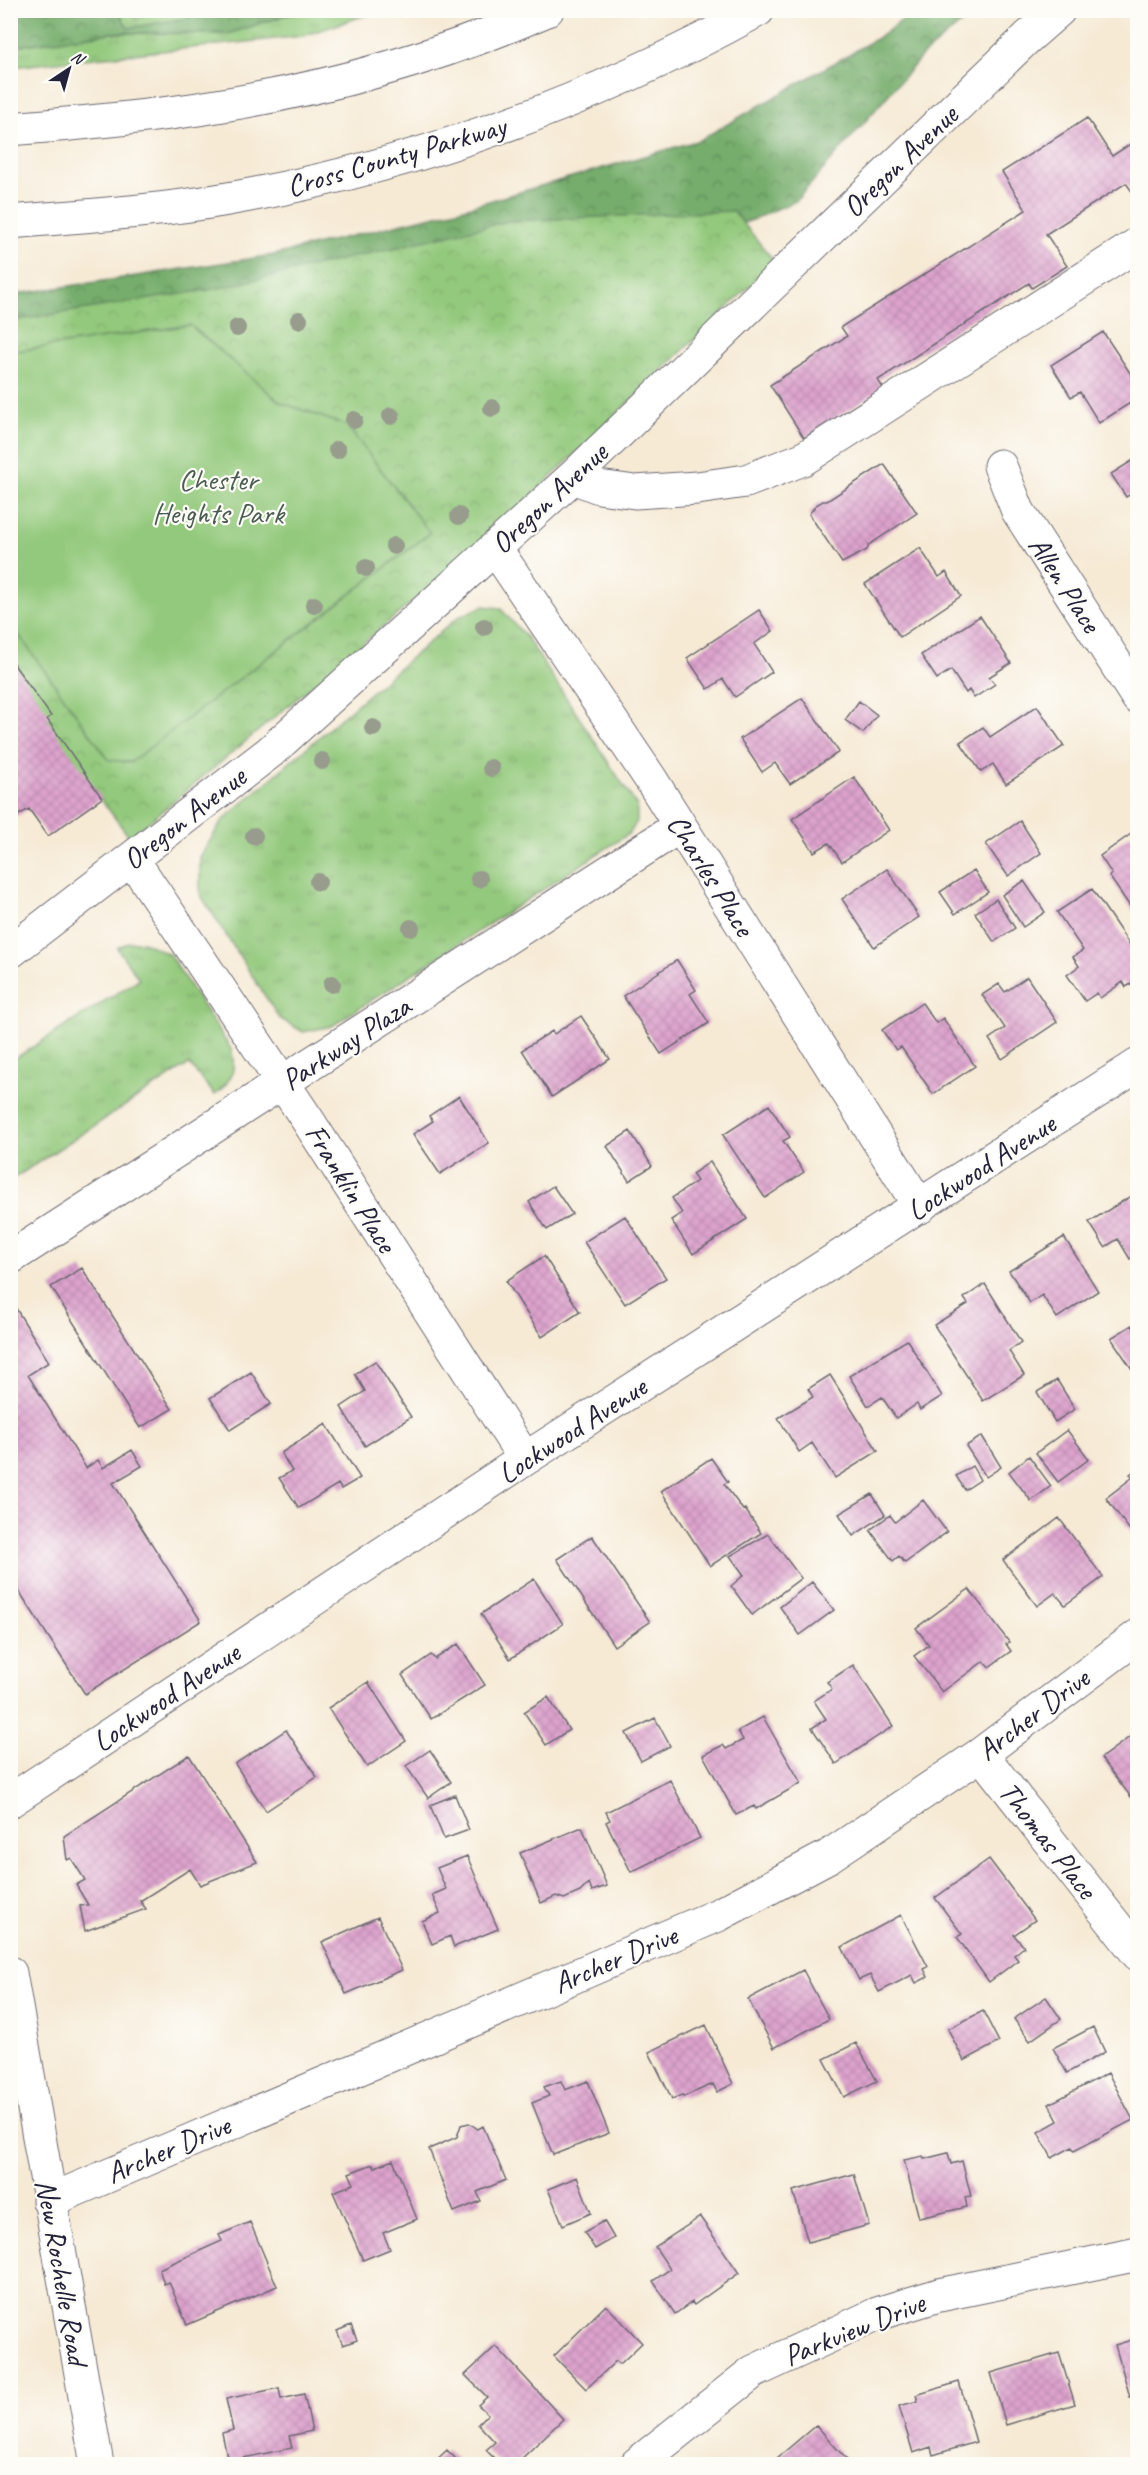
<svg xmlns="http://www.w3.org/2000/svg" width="1148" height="2475" viewBox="0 0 1148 2475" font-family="Caveat,sans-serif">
  <defs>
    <pattern id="grass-tufts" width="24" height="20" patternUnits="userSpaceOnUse" patternTransform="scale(1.5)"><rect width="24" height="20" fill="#93c97c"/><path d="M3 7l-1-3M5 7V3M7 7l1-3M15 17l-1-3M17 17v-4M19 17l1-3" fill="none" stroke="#7eac6c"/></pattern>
    <pattern id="forest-crowns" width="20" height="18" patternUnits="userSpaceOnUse" patternTransform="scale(1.5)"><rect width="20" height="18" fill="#76ad6c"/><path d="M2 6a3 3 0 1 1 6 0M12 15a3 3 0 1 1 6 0" fill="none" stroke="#608c5a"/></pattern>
    <pattern id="park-crowns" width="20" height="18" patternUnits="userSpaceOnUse" patternTransform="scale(1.5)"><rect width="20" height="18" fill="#93c97c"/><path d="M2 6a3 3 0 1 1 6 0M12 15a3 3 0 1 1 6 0" fill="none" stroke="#7eac6c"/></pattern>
    <pattern id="building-cross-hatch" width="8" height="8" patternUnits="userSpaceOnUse" patternTransform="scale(1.5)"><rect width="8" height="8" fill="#dda3cd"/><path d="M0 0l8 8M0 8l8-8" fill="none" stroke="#bd8cb1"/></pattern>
  </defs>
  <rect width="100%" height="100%" fill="#fdfcf7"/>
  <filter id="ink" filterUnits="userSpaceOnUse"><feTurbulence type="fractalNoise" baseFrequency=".0167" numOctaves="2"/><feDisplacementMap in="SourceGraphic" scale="12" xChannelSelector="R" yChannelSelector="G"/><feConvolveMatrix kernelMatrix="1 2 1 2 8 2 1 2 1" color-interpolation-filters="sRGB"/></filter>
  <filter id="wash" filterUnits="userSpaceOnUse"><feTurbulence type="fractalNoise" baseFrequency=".008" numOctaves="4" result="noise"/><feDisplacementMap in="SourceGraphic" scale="24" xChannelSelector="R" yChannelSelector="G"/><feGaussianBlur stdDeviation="1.35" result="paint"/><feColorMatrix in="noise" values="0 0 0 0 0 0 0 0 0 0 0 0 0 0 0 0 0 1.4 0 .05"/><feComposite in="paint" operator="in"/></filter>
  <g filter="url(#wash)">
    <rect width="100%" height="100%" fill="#f6ead5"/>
    <path fill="url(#grass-tufts)" stroke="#5a765c" stroke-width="1.5" d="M153,10L378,11L303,36L11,67V11H132L136,19Z
      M483,606L500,608L527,638L637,806V821L630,833L332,1026L303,1032L279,1018L200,894V857L223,820L457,618Z
      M129,942H143L169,954L231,1049C237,1071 232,1080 215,1095L189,1064L11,1180V1061L139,979L117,948Z"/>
    <path fill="url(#forest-crowns)" stroke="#4c6854" stroke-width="1.5" d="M10,11H118L128,28L187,18L200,11H299L228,34L111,33L11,47Z
      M914,11H976L923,55L796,201L747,222H652L11,338V295L274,255L461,209L700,140L881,36Z"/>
    <path fill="url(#park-crowns)" stroke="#5a765c" stroke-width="1.5" d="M733,211L775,262L477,548L130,838L11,680V321L220,288L509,221Z"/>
    <path fill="#93c97c" stroke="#5a765c" stroke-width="1.5" d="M190,325L280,402L347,426L430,533L131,762L109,760L11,624V352Z"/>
    <g id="blocks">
      <path fill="url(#building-cross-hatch)" d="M1087,118L1112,156L1138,139V200L1126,183L1046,234L1067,266L1032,288L1029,283L878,380L883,388L804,438L770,385L847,336L841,327L1026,210L1002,172Z
        M1103,332L1138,385V398L1099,423L1080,392L1071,397L1051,365Z
        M1138,457V490L1126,497L1111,474Z
        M884,464L917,513L869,545L867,550L842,563L809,514L816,505L823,501H827Z
        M920,548L939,577L946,572L961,596L900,637L865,584Z
        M759,610L773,631L754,644L772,672L735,697L723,679L708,689L687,658Z
        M980,616L1011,663L989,677L995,684L974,698L969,690L966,693L951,670L937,679L921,655Z
        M10,659L51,716L47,719L102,798L48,836L29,809L10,820Z
        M802,698L839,752L790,784L775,763L762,772L740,739Z
        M859,701L877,715L863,733L845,720Z
        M1037,706L1064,746L1006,784L993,764L981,772L960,742L983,727L990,737Z
        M854,777L889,830L842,862L829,843L814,852L792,819Z
        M1020,821L1041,853L1008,876L986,844Z
        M1131,834L1138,844V918L1109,876L1112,874L1100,856Z
        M887,869L919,917L874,947L842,899Z
        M974,870L988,892L955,914L940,892Z
        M1024,881L1045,912L1023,927L1002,895Z
        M1092,889L1138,957V980L1126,987L1123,982L1100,998L1097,993L1085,1001L1067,975L1079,966L1073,957L1083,950L1057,912Z
        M996,899L1015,928L994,942L975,913Z
        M677,960L696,990L690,994L709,1023L661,1054L623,996Z
        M1027,977L1057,1022L1002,1059L989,1039L1005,1028L982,995L999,984L1005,992Z
        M922,1003L936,1023L943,1018L975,1066L933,1094L901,1047L896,1050L882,1030Z
        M581,1016L610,1059L552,1097L522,1050L552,1031L554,1034Z
        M459,1096L489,1143L440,1174L413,1134L433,1121L429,1116Z
        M769,1105L790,1137L783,1141L804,1172L765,1198L723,1135Z
        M630,1131L652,1166L629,1181L607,1146Z
        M710,1162L747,1219L693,1254L671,1220L682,1213L672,1198L697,1181L692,1174Z
        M553,1186L572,1214L547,1230L529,1202Z
        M1131,1196L1138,1205V1261L1135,1256L1130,1259L1118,1239L1105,1247L1089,1222Z
        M625,1216L666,1278L625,1304L584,1242Z
        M1064,1237L1098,1291L1057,1318L1042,1295L1030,1303L1009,1271Z
        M544,1256L580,1312L542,1337L506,1281Z
        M82,1268L172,1409L140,1428L51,1287Z
        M985,1284L1021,1342L1009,1351L1024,1375L983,1401L934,1325L968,1304L964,1298Z
        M15,1307L49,1362L28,1375L86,1468L98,1460L103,1468L132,1450L142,1466L113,1483L201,1621L85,1694L10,1577V1310Z
        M1132,1325L1138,1334V1366L1132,1369L1111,1338Z
        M907,1340L942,1396L920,1410L917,1404L896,1418L882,1397L868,1406L849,1376Z
        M375,1361L411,1417L365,1446L341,1407L365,1391L355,1374Z
        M251,1372L271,1404L230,1430L210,1398Z
        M830,1375L878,1451L835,1478L812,1443L799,1452L778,1418L813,1397L808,1389Z
        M1057,1380L1075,1409L1055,1422L1037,1392Z
        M326,1424L360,1478L341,1489L338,1484L299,1508L279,1478L292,1471L281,1453Z
        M1067,1430L1089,1459L1058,1482L1036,1453Z
        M982,1436L1001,1467L986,1477L966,1446Z
        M1029,1456L1051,1486L1031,1501L1009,1472Z
        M711,1458L728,1482L724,1484L743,1510L745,1509L761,1533L710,1566L661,1491Z
        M972,1466L980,1480L965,1490L956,1476Z
        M1138,1468V1541L1106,1498L1133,1477L1130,1474Z
        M872,1494L885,1515L853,1536L839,1514Z
        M923,1500L947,1532L905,1563L899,1556L893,1561L870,1530L890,1515L895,1522Z
        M1059,1518L1103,1577L1065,1605L1055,1593L1037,1606L1003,1560Z
        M768,1534L801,1578L752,1615L731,1586L744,1575L730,1556Z
        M592,1536L650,1622L614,1646L557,1559Z
        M534,1579L563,1624L510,1659L481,1614Z
        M812,1582L834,1610L800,1635L780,1607Z
        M969,1589L1009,1642L1006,1644L1011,1651L989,1667L984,1661L942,1692L914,1656L929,1645L916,1628Z
        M458,1644L485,1685L431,1719L402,1675L431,1655L435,1659Z
        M853,1665L893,1726L836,1764L812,1728L826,1719L814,1701L832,1689L827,1682Z
        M368,1682L406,1741L367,1767L328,1708Z
        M548,1697L569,1730L546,1745L524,1712Z
        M763,1717L801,1783L756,1809L754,1806L736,1815L703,1755L723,1745L726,1749L743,1740L738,1731Z
        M655,1718L670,1746L641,1761L626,1733Z
        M286,1730L317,1777L266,1811L235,1764Z
        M1138,1731V1792L1131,1797L1101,1758Z
        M430,1750L451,1782L428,1798L406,1766Z
        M189,1755L257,1862L200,1885L190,1869L140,1901L146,1909L85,1931L80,1906L88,1905L76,1885L85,1880L71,1858L67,1860L64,1836Z
        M670,1780L700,1838L631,1872L606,1822L610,1820L606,1812Z
        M455,1795L469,1830L444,1839L430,1805Z
        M582,1827L607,1886L592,1891L589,1883L580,1892L564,1899L556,1896L541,1903L520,1853Z
        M467,1856L498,1929L454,1947L450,1936L432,1944L422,1921L440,1913L432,1895L446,1889L437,1868Z
        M989,1859L1035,1920L1014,1935L1024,1947L1014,1955L1018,1960L989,1982L957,1937L962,1934L935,1898Z
        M901,1915L928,1967L924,1969L928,1977L916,1983L912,1975L879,1992L870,1975L859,1980L842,1947Z
        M378,1917L402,1970L346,1994L322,1942Z
        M803,1970L829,2019L774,2048L748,1999Z
        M1046,1997L1061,2019L1030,2041L1014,2019Z
        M983,2011L999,2042L964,2061L948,2029Z
        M706,2025L733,2084L717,2092L713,2084L683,2097L682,2095L672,2099L649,2052Z
        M1093,2027L1105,2052L1067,2073L1053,2048Z
        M856,2043L877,2081L844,2097L824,2059Z
        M1108,2073L1133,2120L1074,2151L1072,2147L1052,2158L1038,2132L1058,2121L1049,2104Z
        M561,2081L565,2090L588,2081L609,2133L553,2155L532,2103L549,2096L544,2087Z
        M469,2123L478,2129L483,2126L506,2180L477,2192L481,2201L454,2212L429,2149L457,2137L461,2125Z
        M948,2153L951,2164L962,2161L971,2196L965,2197L967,2207L919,2218L904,2160L923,2156L924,2159Z
        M393,2160L417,2219L383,2233L390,2249L363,2260L333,2192L354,2184L349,2173L373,2164L375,2167Z
        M854,2174L869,2225L808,2242L793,2191Z
        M577,2177L591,2213L563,2225L548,2189Z
        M700,2217L739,2273L694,2305L692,2302L675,2314L653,2281L670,2269L655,2247Z
        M604,2221L614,2238L595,2249L584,2232Z
        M250,2222L277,2286L187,2325L169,2282L164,2284L159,2269L222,2241L219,2235Z
        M606,2305L642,2343L620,2364L616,2361L586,2389L554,2356Z
        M351,2325L357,2340L343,2345L337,2331Z
        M1138,2338V2395L1130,2397L1115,2345Z
        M496,2346L563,2419L516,2464H500L486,2450L495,2442L478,2424L488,2414L478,2405L487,2397L465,2375Z
        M1059,2353L1075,2404L1006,2425L991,2373Z
        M959,2382L976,2442L933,2455L931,2447L913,2453L899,2406L918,2401L916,2395Z
        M279,2388L281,2399L304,2394L312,2431L289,2436L292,2448L228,2461L222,2433L233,2430L226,2399Z
        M816,2425L847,2460L841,2464H770Z
        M447,2450L461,2464H432Z"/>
    </g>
  </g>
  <g filter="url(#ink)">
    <use href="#blocks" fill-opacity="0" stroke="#6c6871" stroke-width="1.5"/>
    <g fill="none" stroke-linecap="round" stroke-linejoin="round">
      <defs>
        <path id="minor" d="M1000,466L1018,511L1138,698
          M573,477L599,487L635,492L697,488L746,481L803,459L1138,244
          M495,548L650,778L920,1207
          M132,859L307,1119L525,1459
          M10,952L270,752L573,477L1027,38L1059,10
          M10,1258L680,826
          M981,1754L1138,1954
          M10,1801L525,1459L1138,1065
          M10,1973L97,2464
          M49,2201L718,1915L829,1856L981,1754L1138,1636
          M637,2464L753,2372L877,2314L939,2295L1138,2254"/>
        <path id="highway" d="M10,129C82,123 153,117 223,105C333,87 445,55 547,10
          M10,222C81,216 153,212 222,200C411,168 590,103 758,10"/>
      </defs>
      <use href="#minor" stroke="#6c6871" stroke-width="35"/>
      <use href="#highway" stroke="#6c6871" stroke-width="35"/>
      <use href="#minor" stroke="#fff" stroke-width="33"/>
      <use href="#highway" stroke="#fff" stroke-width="33"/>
    </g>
    <g fill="#979c8d">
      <circle cx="299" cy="320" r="9"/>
      <circle cx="237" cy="328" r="9"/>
      <circle cx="492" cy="408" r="9"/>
      <circle cx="391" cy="416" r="9"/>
      <circle cx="354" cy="420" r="9"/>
      <circle cx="337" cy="450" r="9"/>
      <circle cx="459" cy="516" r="9"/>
      <circle cx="394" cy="546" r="9"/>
      <circle cx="366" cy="568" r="9"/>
      <circle cx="314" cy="605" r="9"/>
      <circle cx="484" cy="627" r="9"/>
      <circle cx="373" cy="728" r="9"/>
      <circle cx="322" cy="761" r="9"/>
      <circle cx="491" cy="768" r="9"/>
      <circle cx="254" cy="836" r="9"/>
      <circle cx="479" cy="879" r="9"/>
      <circle cx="318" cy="882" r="9"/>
      <circle cx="411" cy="928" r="9"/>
      <circle cx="332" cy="984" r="9"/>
    </g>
  </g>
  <g text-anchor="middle" stroke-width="4.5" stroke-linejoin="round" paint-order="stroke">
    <g font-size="30" fill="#22223b" stroke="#fdfcf7">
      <text transform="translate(396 156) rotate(-16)" y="10">Cross County Parkway</text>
      <text transform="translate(900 161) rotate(-44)" y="10">Oregon Avenue</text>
      <text transform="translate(549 498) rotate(-43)" y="10">Oregon Avenue</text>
      <text transform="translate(1065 584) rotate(57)" y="10">Allen Place</text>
      <text transform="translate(184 818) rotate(-38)" y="10">Oregon Avenue</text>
      <text transform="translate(711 875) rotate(58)" y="10">Charles Place</text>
      <text transform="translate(346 1043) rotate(-33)" y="10">Parkway Plaza</text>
      <text transform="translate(981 1167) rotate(-33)" y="10">Lockwood Avenue</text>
      <text transform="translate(351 1188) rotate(58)" y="10">Franklin Place</text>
      <text transform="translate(572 1430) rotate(-33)" y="10">Lockwood Avenue</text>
      <text transform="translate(166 1697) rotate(-34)" y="10">Lockwood Avenue</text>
      <text transform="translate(1033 1714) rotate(-37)" y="10">Archer Drive</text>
      <text transform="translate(1048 1840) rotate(52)" y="10">Thomas Place</text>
      <text transform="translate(615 1959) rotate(-23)" y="10">Archer Drive</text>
      <text transform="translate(168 2149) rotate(-23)" y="10">Archer Drive</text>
      <text transform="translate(62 2272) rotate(80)" y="10">New Rochelle Road</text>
      <text transform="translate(854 2329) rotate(-22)" y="10">Parkview Drive</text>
    </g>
    <g font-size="30" fill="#4a5c52" stroke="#fdfcf7">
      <text x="218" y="489">Chester<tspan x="218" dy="34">Heights Park</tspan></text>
    </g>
  </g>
  <rect width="1148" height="2475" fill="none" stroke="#fdfcf7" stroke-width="36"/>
  <g transform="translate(69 69) rotate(36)" stroke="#fdfcf7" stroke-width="4.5" paint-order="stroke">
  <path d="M0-4.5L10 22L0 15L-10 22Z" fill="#22223b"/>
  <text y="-9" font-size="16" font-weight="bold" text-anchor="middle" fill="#22223b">N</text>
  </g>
</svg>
